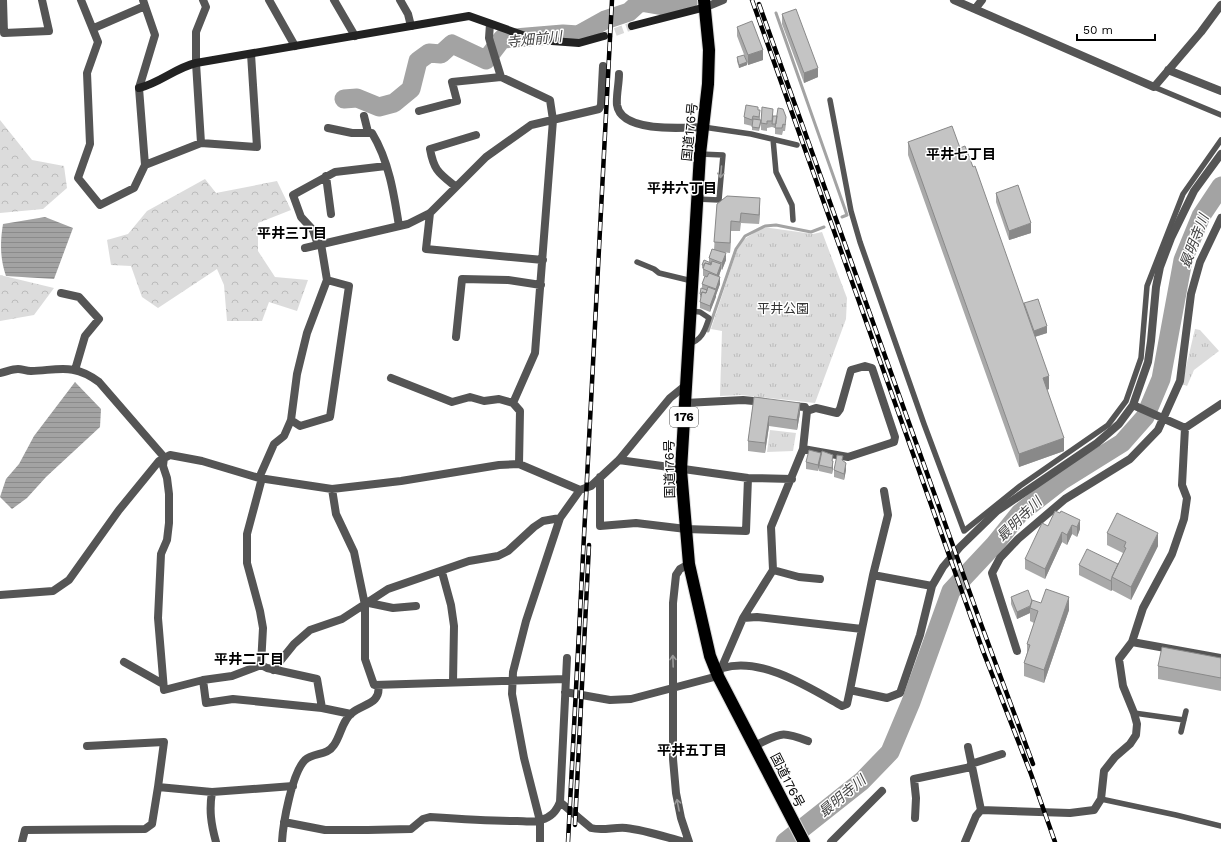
<svg xmlns="http://www.w3.org/2000/svg" width="1221" height="842" viewBox="0 0 1221 842" font-family="'Work Sans','Noto Sans JP',sans-serif">
  <defs>
    <pattern id="grass-tufts" width="24" height="20" patternUnits="userSpaceOnUse"><rect width="24" height="20" fill="#dcdcdc"/><path d="M3 7l-1-3M5 7V3M7 7l1-3M15 17l-1-3M17 17v-4M19 17l1-3" fill="none" stroke="#bbb"/></pattern>
    <pattern id="forest-crowns" width="20" height="18" patternUnits="userSpaceOnUse"><rect width="20" height="18" fill="#dcdcdc"/><path d="M2 6a3 3 0 1 1 6 0M12 15a3 3 0 1 1 6 0" fill="none" stroke="#bbb"/></pattern>
    <pattern id="water-rules" width="6" height="5" patternUnits="userSpaceOnUse"><rect width="6" height="5" fill="#a3a3a3"/><path d="M0 2.5h6" fill="none" stroke="#8b8b8b"/></pattern>
  </defs>
  <rect width="100%" height="100%" fill="#fff"/>
  <path fill="url(#grass-tufts)" d="M763,227L813,234L822,232L847,298L846,319L815,403L741,395L720,396L722,331L711,329L737,250L743,240Z
    M1195,329L1200,330L1219,351L1194,370L1187,386L1182,384Z
    M770,430L796,433L793,451L767,452Z"/>
  <path fill="url(#forest-crowns)" d="M0,120L32,160L64,166L67,188L43,209L0,213Z
    M205,179L216,193L277,181L291,210L258,223V251L275,277L308,280L297,311L269,302L262,321H227L224,285L217,269L158,308L142,297L131,266L111,265L107,240L128,234L147,211Z
    M0,275L54,288L34,315L0,321Z"/>
  <path fill="url(#water-rules)" d="M45,217L73,228L54,279L6,276C0,259 0,242 3,224Z
    M75,382L101,409L100,427L46,477L27,498L12,509L0,497L6,479L19,464L34,436Z"/>
  <g fill="none" stroke-linecap="round" stroke-linejoin="round">
    <path stroke="#a3a3a3" stroke-width="3" d="M776,13L847,215L842,217
      M708,331L736,249L745,236L765,226L776,225L811,232L824,227"/>
    <path stroke="#a3a3a3" stroke-width="19" d="M344,99L357,98L379,107L394,103L411,89L418,61L429,53L441,54L452,44L486,60L502,39L563,34L578,35L605,20L629,12L640,2L675,8L689,0
      M785,842L862,781L890,752L911,702L951,591L995,544L1020,513L1061,481L1122,443L1145,417L1161,379L1183,260L1201,216L1221,186"/>
    <path stroke="#d9d9d9" stroke-width="8" stroke-dasharray="8 4" stroke-linecap="butt" d="M604,36L632,26"/>
    <defs>
      <path id="highway" d="M704,0L709,50L708,84L700,154L681,470L689,564L710,656L718,676L804,842"/>
    </defs>
    <use href="#highway" stroke="#dbdbdb" stroke-width="14"/>
    <path stroke="#555" stroke-width="5.5" d="M1154,87L1221,115
      M830,100L851,211L860,242L924,424L964,531L1020,486L1108,425L1126,401L1141,358L1147,286L1183,194L1221,140
      M703,127L751,134L797,145
      M773,139L776,172L792,205L793,220
      M697,199L719,200L723,155L700,154
      M637,262L654,269L659,273L692,281
      M688,344C702,341 705,330 709,318L700,312L690,311
      M1134,713L1184,720
      M1181,732L1186,711
      M1101,799L1176,815L1221,826"/>
    <path stroke="#555" stroke-width="8" d="M3,0L4,33L49,31L42,0
      M81,0L98,42L87,73L90,144L78,178L100,205L134,188L145,165L139,88L155,35L145,6
      M269,0L295,46
      M334,0L355,36
      M400,0L408,14L411,26
      M954,0L1154,87L1201,32L1221,5
      M706,7L723,0
      M975,9L982,0
      M490,24L489,38L501,77L550,100L553,120L535,353L513,403
      M94,28L145,6L143,0
      M1168,70L1221,91
      M619,74C619,84 616,96 617,105C621,133 683,128 702,127
      M419,111L457,101L452,82L501,77
      M364,116L368,132
      M328,128L352,133H372C389,161 394,194 399,226
      M201,143L196,63V32L206,7L203,0
      M145,165L201,143L257,147L251,54
      M326,176L331,214
      M456,187C439,173 434,171 430,149L476,135
      M430,213L426,249L543,260
      M318,245L313,230L301,217L293,195L335,172L386,166
      M305,248L408,224L430,213L486,157L531,125L599,109L601,105L603,66
      M61,293L79,297L99,319L85,336L75,370
      M456,337L462,279L508,280L541,285
      M0,373C6,372 12,369 18,369C22,369 26,371 31,371C59,370 74,363 99,382L164,457L163,466L167,478L169,494V523L167,540L161,554L158,618L164,690L203,680L206,703L233,699L322,708L351,714
      M391,378L452,402L470,397L484,401L499,399L513,403L520,411L519,464
      M685,403L743,400L764,402
      M1133,405L1185,428L1221,404
      M291,420L300,426L330,417L349,286L327,280
      M1185,428L1182,485L1187,498L1184,519L1172,554L1143,608L1132,642L1221,658
      M803,449L848,457L894,442L895,437L872,368L865,366L851,370L840,409L837,413L816,408L807,411
      M619,460L748,478L792,479
      M600,477V526L636,523L686,529L746,531L748,478
      M259,478L274,444L284,436L291,420L297,374L307,333L327,280L321,244
      M262,478L247,534V563L260,611L263,628L261,665L267,668L317,679L322,708
      M332,489L336,514L354,552L365,605V659L374,685L566,679
      M773,570L799,577L820,579
      M442,572L451,605L454,626L453,682
      M873,575L932,586
      M0,595L53,591L69,580L119,510L159,461L170,455L202,461L259,478L332,489L401,481L499,465L519,464L580,490L591,486L619,460L670,398L686,385
      M369,603L393,608L416,606
      M743,618L773,570L771,527L803,449L807,411L805,407L789,406
      M862,629L873,575L888,515L884,491
      M1017,651L992,573L1000,558L1018,539L1065,499L1130,459L1158,430L1180,381L1191,294L1200,262L1221,218
      M124,662L163,684
      M723,668C761,656 810,688 842,706L847,704L850,690
      M273,670L294,644L310,630L342,619L388,589L469,561L498,556L508,551L534,527L543,521L560,518
      M203,680L232,676L261,665
      M565,692L610,700L631,699L718,676L743,618L757,617L862,629L850,690L887,698L900,693L920,635L932,586L943,567L960,547L997,511L1097,443L1119,424L1133,405L1148,362L1151,341L1156,287L1160,267L1171,238L1194,191L1221,154
      M87,746L164,742L158,787L212,792L293,786
      M754,746C781,734 779,730 808,741
      M968,747L981,810
      M971,764L1002,754
      M212,792C209,810 211,824 216,842
      M560,802L591,828C602,831 614,827 626,828C645,830 665,837 684,842
      M915,818L916,798L914,779L971,767
      M284,822L325,830H368L411,829L423,819L430,817C459,819 488,821 517,821C524,821 534,823 541,820C551,817 556,812 560,802L567,658
      M22,842L25,830L145,829L152,824L158,787
      M282,842C283,823 292,773 305,760C314,752 327,756 334,745C341,735 342,721 352,713C362,704 382,704 378,685
      M540,842V821L524,758L512,694L513,672L526,621L560,518L580,490
      M689,842L681,818L676,793L673,759V603L676,575L680,569L689,564
      M831,842L882,791
      M965,842L976,816L981,810L1070,813L1094,810L1101,799L1104,771L1115,757L1130,744L1136,735L1137,724L1134,713L1123,686L1119,659L1132,642"/>
    <path stroke="#222" stroke-width="8" d="M632,26L706,7
      M139,88C160,83 175,68 196,63L469,16L528,37L552,41L579,43L604,36"/>
    <use href="#highway" stroke="#000" stroke-width="12"/>
    <defs>
      <path id="rail" d="M752,0L983,651L1031,774L1055,842
        M759,4L981,624L1033,764
        M575,825L589,545
        M568,842L612,0"/>
    </defs>
    <use href="#rail" stroke="#000" stroke-width="4.5"/>
    <use href="#rail" stroke="#fff" stroke-width="3" stroke-dasharray="9" stroke-linecap="butt"/>
  </g>
  <path fill="#a9a9a9" d="M782,14L818,77L804,83L782,24Z
    M737,27L763,60L748,65L737,36Z
    M737,57L747,65L739,68L737,61Z
    M758,110L760,117V120L773,116L786,124L785,131H783L782,135L775,134V128L772,127L767,128V131L761,130V124L759,131L752,130V126L744,124V117Z
    M908,142L960,148L1024,307V303L1047,333L1035,337L1049,389L1047,390L1064,451L1019,467L908,155Z
    M996,193L1031,233L1009,240L996,202Z
    M717,204L760,208L759,224L741,223L740,231H731L730,253L722,252L726,260L722,270L721,269L719,277L720,284L710,312L700,308V302L701,298L700,297V294L702,288V284L705,276H703V268H702V265L709,262V258L714,250Z
    M754,397L800,413L797,430L769,426L765,453L748,451V441Z
    M821,459L833,461V468L832,474L819,471V465L818,471L806,469V462Z
    M843,461L846,470L844,480L834,477V470Z
    M1055,511L1080,529L1077,537L1072,534L1067,545L1062,542L1045,579L1025,569V559L1048,526Z
    M1107,533L1158,546L1131,600L1112,590L1111,591L1079,575V565L1118,564L1123,553L1107,545Z
    M1011,597L1032,601L1069,610L1044,683L1024,676V663L1027,653V644L1034,623L1030,621V613L1017,619L1011,604Z
    M1221,658V691L1158,679V666Z"/>
  <path fill="#898989" d="M763,50V60L748,65V55Z
    M747,62V65L739,68V65Z
    M818,68V77L804,83V73Z
    M760,198V208L759,224V215Z
    M731,221V231L730,253V243Z
    M1031,223V233L1009,240V231Z
    M726,253V260L722,270V263Z
    M721,264V270L717,281V275Z
    M720,277V284L716,295V289Z
    M716,290V297L710,312V306Z
    M1047,326V333L1034,337V331Z
    M1049,376V389L1043,391V378Z
    M800,403V413L797,430V420Z
    M769,416V426L765,453V443Z
    M1064,438V451L1019,467V454Z
    M821,453V459L818,471V465Z
    M833,461V468L832,474V468Z
    M846,463V470L844,480V474Z
    M1080,520V529L1077,537V527Z
    M1072,525V534L1067,545V535Z
    M1062,532V542L1045,579V569Z
    M1158,533V546L1131,600V587Z
    M1112,580V590L1111,591V581Z
    M1069,597V610L1044,683V670Z
    M1034,605L1030,608V613L1017,619V612Z"/>
  <path fill="#c4c4c4" stroke="#898989" d="M796,9L818,68L804,73L782,14Z
    M752,21L763,50L748,55L737,27Z
    M744,55L747,62L739,65L737,57Z
    M746,105L758,107V110H760L759,117L753,116L752,120L744,117Z
    M762,107L773,109L772,121H767V124L761,123Z
    M778,108L783,109L786,117L785,125L783,124L782,128H775Z
    M773,116H777L776,124H772Z
    M753,119L761,120L759,128L752,127Z
    M952,126L960,148L965,146L973,167L975,166L1049,376L1043,378L1064,438L1019,454L908,142Z
    M1018,185L1031,223L1009,231L996,193Z
    M727,196L760,198L759,215L741,213L740,222L731,221L730,243L714,242L717,204Z
    M712,249L726,253L722,263L709,258Z
    M704,260L711,263L710,264L705,263L704,265H702Z
    M712,261L721,264L717,275L703,269L705,263L711,265Z
    M709,273L720,277L716,289L702,284L705,276L707,277Z
    M708,287L716,290L710,306L700,302L702,292L706,293Z
    M701,288L707,290L706,293L702,292L701,295L700,294Z
    M1038,299L1047,326L1034,331L1024,303Z
    M754,397L800,403L797,420L769,416L765,443L748,441Z
    M809,450L821,453L818,465L806,462Z
    M822,451L833,455L832,461H833L832,468L819,465Z
    M837,455L843,456L842,460L846,463L844,474L834,470Z
    M1055,511L1060,513L1061,511L1080,520L1077,527L1072,525L1067,535L1062,532L1045,569L1025,559L1042,523L1048,526Z
    M1117,513L1158,533L1131,587L1112,577L1126,548L1124,547L1126,542L1107,533Z
    M1087,549L1118,564L1112,577L1111,581L1079,565Z
    M1046,589L1069,597L1044,670L1024,663L1030,645L1027,644L1038,611L1030,608L1032,600L1041,603Z
    M1028,590L1032,601L1030,606L1017,612L1011,597Z
    M1162,647L1221,658V678L1158,666Z"/>
  <defs><path id="oneway-shaft" d="M-6 0H5M1.5-3L5.5 0L1.5 3" fill="none" stroke-width="1.6" stroke-linecap="round" stroke-linejoin="round"/></defs>
  <g stroke="#999">
    <use href="#oneway-shaft" transform="translate(721 172) rotate(95)"/>
    <use href="#oneway-shaft" transform="translate(673 661) rotate(-92)"/>
    <use href="#oneway-shaft" transform="translate(678 805) rotate(-101)"/>
  </g>
  <g text-anchor="middle" stroke-width="3" stroke-linejoin="round" paint-order="stroke">
    <rect fill="#fff" stroke="#4c4c4c" stroke-width="1" x="670" y="407" width="28" height="20" rx="3"/>
    <g font-size="12" font-weight="bold" fill="#000">
      <text x="684" y="421">176</text>
    </g>
    <g font-size="13" fill="#000" stroke="#fff">
      <text transform="translate(689 132) rotate(-84)" y="5">国道176号</text>
      <text transform="translate(669 469) rotate(-91)" y="5">国道176号</text>
      <text transform="translate(788 780) rotate(63)" y="5">国道176号</text>
    </g>
    <g font-size="13" fill="#333" stroke="#fff">
      <text x="783" y="313">平井公園</text>
    </g>
    <g font-size="14" font-style="italic" fill="#444" stroke="#fff">
      <text transform="translate(534 39) rotate(-6)" y="5">寺畑前川</text>
      <text transform="translate(1194 241) rotate(-69)" y="5">最明寺川</text>
      <text transform="translate(1019 519) rotate(-44)" y="5">最明寺川</text>
      <text transform="translate(842 796) rotate(-40)" y="5">最明寺川</text>
    </g>
    <g font-size="14" font-weight="bold" fill="#000" stroke="#fff">
      <text x="961" y="159">平井七丁目</text>
      <text x="682" y="193">平井六丁目</text>
      <text x="292" y="238">平井三丁目</text>
      <text x="249" y="664">平井二丁目</text>
      <text x="692" y="755">平井五丁目</text>
    </g>
  </g>
  <path d="M1077 34v6h78v-6" fill="none" stroke="#000000" stroke-width="2"/>
  <text x="1083" y="34" font-size="12" fill="#000000" stroke="#ffffff" stroke-width="3" paint-order="stroke">50 m</text>
</svg>
